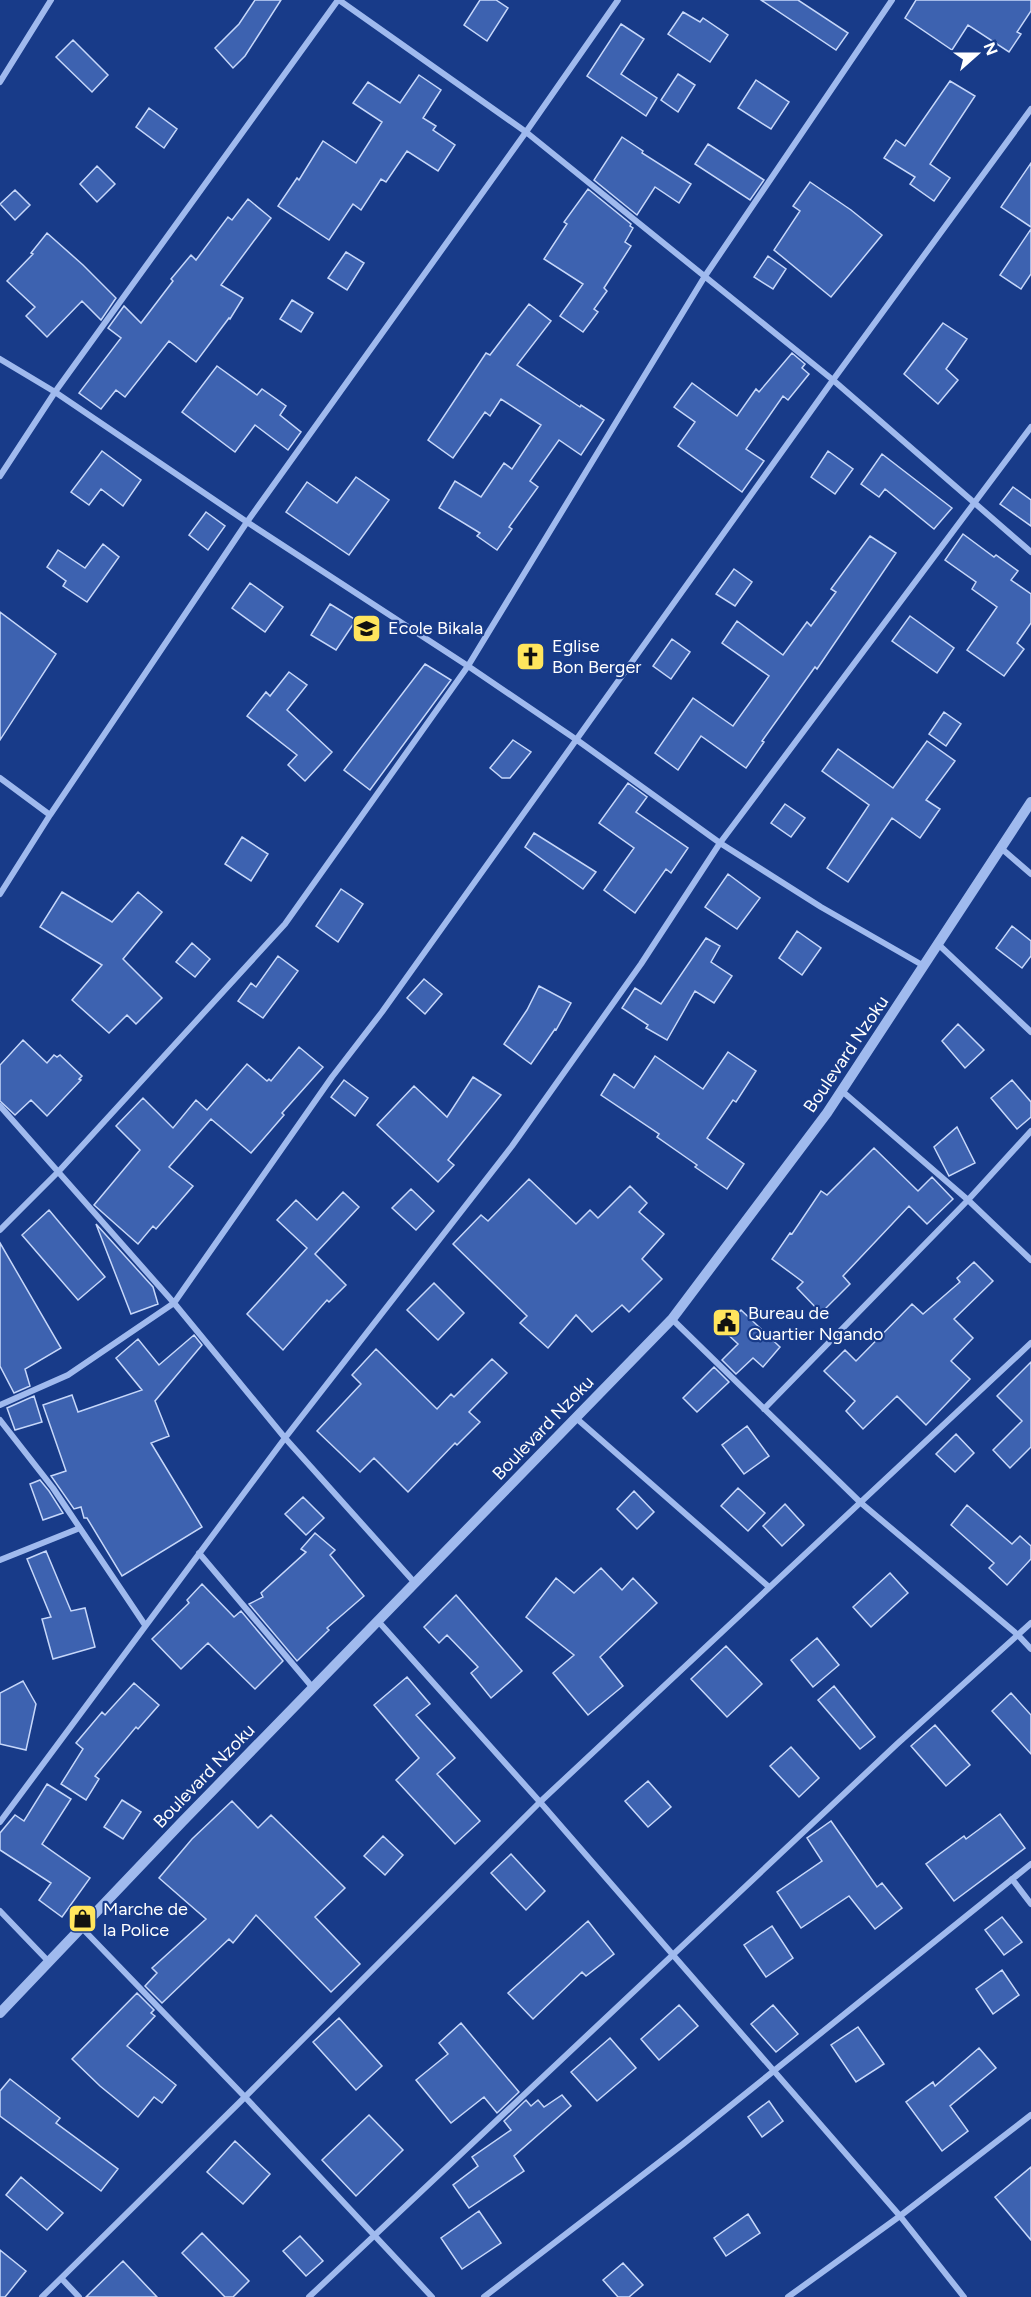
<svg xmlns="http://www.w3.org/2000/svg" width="1031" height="2297" viewBox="0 0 1031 2297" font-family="Figtree,sans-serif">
  <rect width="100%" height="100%" fill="#183b89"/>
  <path fill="#3d62b0" stroke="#c6d7fa" stroke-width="1.5" d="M255,0H281L245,56L233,68L215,48L239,24Z
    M480,0H496L508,8L487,41L464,25Z
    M761,0H798L848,33L836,50Z
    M916,0H1031V11L1017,32L1021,34L1009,52L968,25L952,50L905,18Z
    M683,12L700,22L703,18L728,35L710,62L668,34Z
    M621,24L644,39L621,74L657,98L646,116L587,76Z
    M73,40L108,75L92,92L56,57Z
    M678,74L695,85L678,112L661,100Z
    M419,75L441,90L423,118L436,126L433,130L455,145L438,171L407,151L386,182L381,179L361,210L353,204L329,240L278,206L297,178L299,180L323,141L356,163L382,122L353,103L368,82L400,103Z
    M756,80L789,102L771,129L738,108Z
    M950,81L975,96L930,164L950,178L934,201L910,184L915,177L884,158L896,140L905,146Z
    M149,108L177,129L164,148L136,127Z
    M622,137L643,151L642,153L691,184L679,203L655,187L637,215L594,180Z
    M708,144L764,180L750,200L695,164Z
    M1031,163V227L1001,207Z
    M97,166L115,184L97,202L80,184Z
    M810,182L851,210L882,235L831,297L774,250L800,211L793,206Z
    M588,189L631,224L630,226L633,228L625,242L631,246L604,288L607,291L594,309L598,312L583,332L560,316L583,284L544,259L567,224L564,222Z
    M15,190L30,205L15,220L0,204Z
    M248,199L271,218L221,285L243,298L230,319L229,318L196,362L169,341L125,397L116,390L101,409L79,393L121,338L108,328L124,306L141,323L173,281L171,279L191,255L196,260L228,217L232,220Z
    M1031,229V274L1021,289L1000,275Z
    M47,233L83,265L116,298L101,320L82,301L47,337L26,316L35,307L7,281L33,254L31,253Z
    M346,252L364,263L347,290L328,278Z
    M768,256L786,269L773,289L754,277Z
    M292,300L313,313L301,332L280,319Z
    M529,304L551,321L517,365L580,407L581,405L604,420L581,455L559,440L530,481L538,487L509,527L512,529L497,550L477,536L480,533L439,508L455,481L481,497L504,463L512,469L541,425L501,399L490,416L485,412L453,458L428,440L486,353L490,355Z
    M943,323L967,339L946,369L958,380L938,404L904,374Z
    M792,353L805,364L802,368L809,374L788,400L783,396L746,449L764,461L742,492L678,446L695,422L674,407L692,383L737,416L756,389L759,392Z
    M217,366L257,395L262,389L286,406L280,415L301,432L288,450L255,425L235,452L182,412Z
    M102,451L141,480L123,506L101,489L89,505L71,492Z
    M828,451L853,469L835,494L811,477Z
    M882,454L952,508L934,529L885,489L879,497L861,484Z
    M356,477L389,500L349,555L286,512L307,482L337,503Z
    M1013,487L1031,500V526L1000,504Z
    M206,512L225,526L208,550L189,535Z
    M963,534L994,557L996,555L1018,571L1011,580L1031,594V623L1017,643L1024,649L1004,676L967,650L997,607L972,589L976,582L945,560Z
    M870,536L896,553L817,669L815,667L762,741L764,742L746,768L701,736L678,770L655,753L693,698L733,726L769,676L722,643L737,621L783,655L807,622L811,626L836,592L831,589Z
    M103,544L119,557L87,602L63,586L66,581L47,567L58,550L85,568Z
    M734,569L752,582L735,606L716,594Z
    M250,583L283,607L265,632L232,608Z
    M330,604L356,620L336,650L311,635Z
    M0,612L56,654L0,740Z
    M910,616L954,648L937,673L892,641Z
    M672,639L690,652L671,679L653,666Z
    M425,664L451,680L370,790L344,770Z
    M289,672L307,685L287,710L332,752L305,781L288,765L297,755L247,716L266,692L270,696Z
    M944,712L961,724L946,746L929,734Z
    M513,740L531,752L510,778H502L490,768Z
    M927,741L955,761L926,800L940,809L920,838L892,818L848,882L827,868L869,805L822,771L838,749L893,788Z
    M628,783L647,797L636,812L688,848L671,873L666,869L635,913L604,890L634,848L599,823Z
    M785,804L805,818L791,837L771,823Z
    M534,833L596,872L583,889L525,847Z
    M242,837L268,854L251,881L225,864Z
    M728,874L760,898L737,929L705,907Z
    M341,889L363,904L338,942L316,926Z
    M62,892L112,922L138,892L162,912L123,959L162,998L136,1024L127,1015L109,1033L72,1000L102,965L40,927Z
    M1012,926L1031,941V956L1022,968L996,948Z
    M797,931L821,948L802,975L779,958Z
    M706,938L720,946L711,962L732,976L714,1003L695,991L667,1040L646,1028L648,1025L622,1008L635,988L661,1004Z
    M192,943L210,959L195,977L176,962Z
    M278,956L298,971L263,1018L238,1001L251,983L256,987Z
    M424,979L442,994L425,1014L407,998Z
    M539,986L571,1003L556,1030L555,1029L531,1064L504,1044L527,1010Z
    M958,1024L984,1050L965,1068L942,1041Z
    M23,1040L47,1063L54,1055L57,1057L60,1055L82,1076L79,1079L81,1080L47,1116L31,1100L15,1115L0,1101V1065Z
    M299,1047L323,1067L282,1113L284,1115L251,1153L211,1119L169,1167L193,1186L156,1229L153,1226L138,1244L94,1205L140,1150L116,1126L143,1098L173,1128L196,1100L207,1110L247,1064L267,1081L269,1079L271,1081Z
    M728,1052L756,1071L736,1102L733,1100L707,1138L744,1164L727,1189L695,1167L697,1165L657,1137L659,1134L601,1095L614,1074L634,1088L655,1056L703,1089Z
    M473,1077L501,1095L448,1160L454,1165L438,1182L377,1125L414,1086L447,1117Z
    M344,1080L368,1098L355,1116L331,1097Z
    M1012,1080L1031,1102V1117L1017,1129L991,1098Z
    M957,1127L975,1163L949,1176L934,1147Z
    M874,1148L918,1191L932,1177L953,1199L927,1224L909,1206L843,1276L850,1284L821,1313L797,1288L803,1282L772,1259L790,1233L792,1234L821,1191L827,1195Z
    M529,1179L576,1224L590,1210L598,1218L630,1186L647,1203L639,1212L664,1234L642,1259L662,1279L629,1312L622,1305L592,1332L576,1315L548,1348L520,1323L527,1316L453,1244L481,1215L488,1221Z
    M411,1189L434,1211L416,1230L392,1208Z
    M343,1192L359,1207L315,1254L346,1285L329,1302L327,1300L283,1350L247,1314L307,1248L277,1220L296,1200L317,1220Z
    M49,1210L105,1277L78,1300L22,1235Z
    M96,1224L153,1287L158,1304L131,1314Z
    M0,1243L61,1348L25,1369L30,1386L14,1393L0,1366Z
    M974,1262L993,1281L954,1319L973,1338L951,1361L970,1379L926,1425L897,1396L863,1429L846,1411L855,1401L824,1371L845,1350L856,1361L912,1304L923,1314L960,1282L957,1278Z
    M434,1283L464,1313L438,1340L407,1310Z
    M741,1310L780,1347L763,1367L753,1358L736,1374L722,1360L738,1344L723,1330Z
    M194,1335L202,1345L155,1401L169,1436L151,1443L202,1527L122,1576L87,1518H84L81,1507L74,1509L51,1476L66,1471L43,1405L72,1395L78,1412L142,1390L116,1358L138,1339L159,1365Z
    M376,1349L437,1409L451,1394L454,1397L492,1359L507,1373L469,1412L480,1422L457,1445L455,1443L408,1492L374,1458L360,1472L317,1431L361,1384L352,1375Z
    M1031,1362V1447L1010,1468L993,1450L1022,1421L997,1396Z
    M714,1367L729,1382L697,1412L683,1398Z
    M34,1396L42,1422L15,1430L7,1408Z
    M747,1426L769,1456L744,1474L722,1445Z
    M956,1434L974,1453L955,1472L936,1454Z
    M40,1480L49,1491L63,1513L43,1520L30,1484Z
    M738,1488L765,1513L748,1531L721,1506Z
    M634,1491L654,1512L637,1529L617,1509Z
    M303,1497L324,1518L306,1535L285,1514Z
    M785,1504L804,1525L782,1546L763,1526Z
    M967,1505L1012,1544L1020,1536L1031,1546V1559L1007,1585L989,1568L994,1563L951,1525Z
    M315,1533L335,1550L330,1555L364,1596L327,1628L329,1630L297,1661L249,1604L263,1597L261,1593L306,1552L301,1549Z
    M46,1551L71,1611L85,1608L95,1647L53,1659L42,1619L51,1617L27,1559Z
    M601,1568L622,1590L633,1578L657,1603L600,1657L623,1686L588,1715L553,1673L574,1655L526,1617L556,1578L574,1593Z
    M890,1573L908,1593L871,1627L853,1607Z
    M202,1584L234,1617L241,1611L283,1661L255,1689L208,1643L181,1669L152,1639L189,1603L187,1600Z
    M456,1595L522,1671L491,1698L471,1673L478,1667L447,1635L439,1643L424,1627Z
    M817,1638L839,1665L813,1687L791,1660Z
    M726,1646L762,1684L727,1717L691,1679Z
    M407,1677L430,1704L416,1715L455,1758L437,1774L480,1821L455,1844L396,1780L419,1758L374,1705Z
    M23,1681L36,1704L26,1750L0,1744V1693Z
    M134,1683L159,1705L138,1729L136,1727L95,1776L99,1779L86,1800L61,1784L83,1749L76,1743L102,1712L105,1715Z
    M834,1686L875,1737L860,1749L818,1700Z
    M1011,1693L1031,1715V1754L992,1711Z
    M935,1725L970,1765L946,1786L911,1746Z
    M791,1747L819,1778L799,1797L770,1766Z
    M648,1781L671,1807L648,1827L625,1801Z
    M47,1784L71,1799L42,1844L90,1878L62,1917L39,1900L51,1883L0,1850V1833L15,1815L24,1821Z
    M122,1800L141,1812L123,1839L104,1827Z
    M232,1801L258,1828L271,1815L345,1888L315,1917L360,1964L331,1992L256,1915L233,1943L229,1939L162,2003L145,1986L157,1973L152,1968L206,1919L159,1878L192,1839Z
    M1000,1814L1025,1848L954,1901L926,1864L964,1836L966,1839Z
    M831,1821L877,1887L882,1883L902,1908L875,1929L849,1896L801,1928L777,1892L822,1861L807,1838Z
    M383,1836L403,1855L385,1875L364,1856Z
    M511,1854L545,1891L526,1910L491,1873Z
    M1002,1917L1022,1942L1004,1955L985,1930Z
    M588,1921L614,1954L586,1976L582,1972L533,2019L508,1993Z
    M772,1926L793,1958L766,1977L744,1945Z
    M1002,1970L1019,1995L993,2014L976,1989Z
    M137,1993L154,2010L151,2013L155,2016L127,2046L176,2085L162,2103L154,2097L138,2117L100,2086L72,2059Z
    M679,2005L698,2026L659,2060L641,2039Z
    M773,2005L798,2034L776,2052L751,2024Z
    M339,2018L382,2066L356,2090L313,2042Z
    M461,2023L519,2092L497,2113L484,2097L451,2123L416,2080L448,2054L439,2043Z
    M858,2027L884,2064L856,2082L831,2045Z
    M610,2038L636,2068L597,2101L571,2072Z
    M979,2048L996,2068L950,2106L968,2131L942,2151L906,2102L933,2082L935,2086Z
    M10,2079L60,2118L56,2123L118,2169L101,2191L0,2116V2091Z
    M562,2095L571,2106L514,2156L524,2171L469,2208L453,2185L478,2166L472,2157L511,2130L504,2121L526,2100L531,2106L538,2100L544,2107Z
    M769,2101L783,2121L762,2137L748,2117Z
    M369,2115L403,2150L356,2196L322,2160Z
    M235,2141L270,2174L243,2204L207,2172Z
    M1031,2167V2240L995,2197Z
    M21,2177L63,2213L47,2230L6,2195Z
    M479,2211L501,2243L462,2269L441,2238Z
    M748,2214L760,2233L726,2256L714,2238Z
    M202,2233L249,2281L233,2297H225L182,2253Z
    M300,2236L323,2261L306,2276L283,2251Z
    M0,2250L26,2271L5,2297H0Z
    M123,2261L157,2297H86Z
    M623,2263L643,2285L629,2297H618L603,2280Z"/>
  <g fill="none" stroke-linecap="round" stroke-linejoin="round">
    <path stroke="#a0baee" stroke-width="6" d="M339,0L526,132L833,380L1031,552
      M0,82L51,0
      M0,359L55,392L247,522L468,666L577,740L720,843L821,907L924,966
      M0,476L55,392L338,0
      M0,778L50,815
      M1001,848L1031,874
      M0,894L50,815L247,522L526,132L618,0
      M938,944L1031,1032
      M842,1091L968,1200L1031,1260
      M0,1106L174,1303L285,1438L415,1583
      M0,1230L59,1171L285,924L468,666L705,276L892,0
      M672,1319L861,1503L1018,1635L1031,1649
      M0,1405L68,1375L174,1303L332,1077L382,1012L833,380L1031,109
      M764,1409L968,1200L1031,1131
      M576,1418L769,1587
      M0,1420L53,1488L145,1625
      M199,1553L313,1688
      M0,1560L80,1528
      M378,1621L540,1802L900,2216L964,2297
      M0,1822L285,1438L512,1146L641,964L720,843L1031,427
      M1012,1879L1031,1904
      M0,1911L49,1962
      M81,1927L245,2097L432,2297
      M62,2279L79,2297
      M42,2297L245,2097L540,1802L1031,1343
      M309,2297L897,1744L1031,1623
      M484,2297L683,2144L1031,1864
      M788,2297L900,2216L1031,2115"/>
    <path stroke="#a0baee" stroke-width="10" d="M0,2013L182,1822L672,1319L827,1113L1031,802"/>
  </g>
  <defs>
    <symbol id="school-square" viewBox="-11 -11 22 22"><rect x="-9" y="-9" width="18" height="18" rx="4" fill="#ffe55d" stroke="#183b89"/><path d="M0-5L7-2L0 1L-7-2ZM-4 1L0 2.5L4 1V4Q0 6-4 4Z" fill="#111"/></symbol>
    <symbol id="church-square" viewBox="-11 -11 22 22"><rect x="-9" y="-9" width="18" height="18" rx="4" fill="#ffe55d" stroke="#183b89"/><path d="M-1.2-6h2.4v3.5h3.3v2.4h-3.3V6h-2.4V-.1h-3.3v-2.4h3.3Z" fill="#111"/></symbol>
    <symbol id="civic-square" viewBox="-11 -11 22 22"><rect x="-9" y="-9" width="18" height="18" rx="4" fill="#ffe55d" stroke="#183b89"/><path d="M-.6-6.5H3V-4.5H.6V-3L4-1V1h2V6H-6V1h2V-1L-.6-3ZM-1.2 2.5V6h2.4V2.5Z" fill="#111"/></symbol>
    <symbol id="shop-square" viewBox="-11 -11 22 22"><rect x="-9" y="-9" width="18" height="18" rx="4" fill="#ffe55d" stroke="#183b89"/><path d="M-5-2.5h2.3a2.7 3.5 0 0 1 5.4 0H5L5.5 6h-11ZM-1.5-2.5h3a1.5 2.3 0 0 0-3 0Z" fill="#111"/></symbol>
  </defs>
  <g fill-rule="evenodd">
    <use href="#school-square" x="350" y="612" width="33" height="33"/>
    <use href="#church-square" x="514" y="640" width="33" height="33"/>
    <use href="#civic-square" x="710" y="1306" width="33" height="33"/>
    <use href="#shop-square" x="66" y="1902" width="33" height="33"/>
  </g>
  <g text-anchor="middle" stroke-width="4.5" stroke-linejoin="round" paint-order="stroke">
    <g font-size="18" fill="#fff" stroke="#183b89" text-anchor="start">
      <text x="388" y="634">Ecole Bikala</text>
      <text x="552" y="652">Eglise<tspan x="552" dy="21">Bon Berger</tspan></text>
      <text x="748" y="1319">Bureau de<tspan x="748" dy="21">Quartier Ngando</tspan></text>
      <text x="103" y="1915">Marche de<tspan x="103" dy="21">la Police</tspan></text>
    </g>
    <g font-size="18" fill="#fff" stroke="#183b89">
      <text transform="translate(846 1054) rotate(-56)" y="6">Boulevard Nzoku</text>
      <text transform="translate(543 1428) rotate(-46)" y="6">Boulevard Nzoku</text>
      <text transform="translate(204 1776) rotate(-46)" y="6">Boulevard Nzoku</text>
    </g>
  </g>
  <g transform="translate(977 54) rotate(69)" stroke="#183b89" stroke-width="4.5" paint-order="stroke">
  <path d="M0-4.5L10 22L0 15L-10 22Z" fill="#ffffff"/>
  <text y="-9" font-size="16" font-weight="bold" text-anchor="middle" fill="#ffffff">N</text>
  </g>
</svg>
